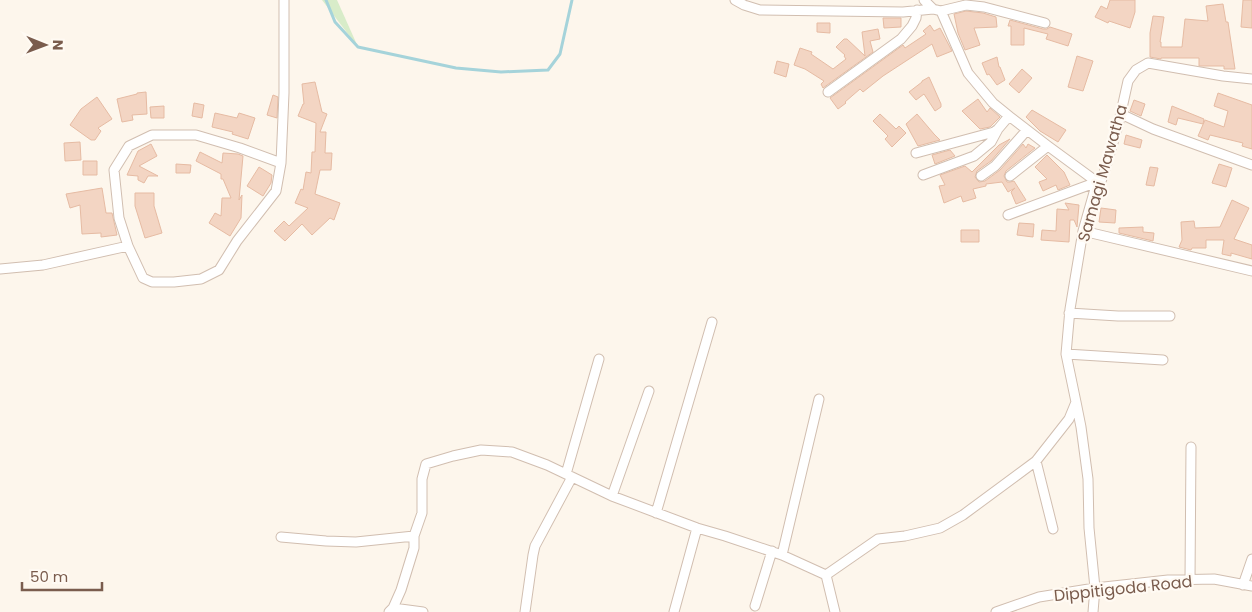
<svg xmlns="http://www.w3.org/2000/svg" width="1252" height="612" viewBox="0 0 1252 612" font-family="Poppins,sans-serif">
  <rect width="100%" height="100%" fill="#fdf6ec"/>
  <path fill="#d8ecc9" d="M322,0H337L358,47Z"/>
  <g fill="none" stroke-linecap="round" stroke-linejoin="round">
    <path stroke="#a5d3da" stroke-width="3" d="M326,0L335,22L358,47L456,68L501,72L548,70L560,54L572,0"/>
  </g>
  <path fill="#f3d5c3" stroke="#e6bba3" d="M1110,0H1135V12L1130,28L1109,21L1108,23L1095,17L1101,6L1107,9Z
    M1243,0H1252V28L1241,27Z
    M1223,4L1226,22H1228L1235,69H1224V66H1199V58H1161V59L1150,57V33L1153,16L1164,17L1160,42H1161V47H1182L1185,19L1208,21L1206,6Z
    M966,11L983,13L996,17L997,27L974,28L980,45L965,50L958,33L954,14Z
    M883,18H901V27L884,28Z
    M1010,20L1043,29H1047L1050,27L1072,34L1068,46L1046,39L1048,34L1024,28V45H1011V26H1008Z
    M817,23H830V33L817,32Z
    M930,25L934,31L940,28L952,51L937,57L932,44L883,76L863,92L860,89L845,102L846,103L838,109L830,98L903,45L905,48L926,34L923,31Z
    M878,29L880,39L870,41L873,52L823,88L821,84L824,81L805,69L794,65L800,48L812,52L811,54L833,69L846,59L844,56L845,55L836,47L844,39H847L865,56L862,32Z
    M1077,56L1093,61L1083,91L1068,87Z
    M997,57L999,67H1000L1005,80L997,85L989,74L987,75L982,63Z
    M777,61L789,64L786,77L774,73Z
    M1022,69L1032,78L1019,93L1009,84Z
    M929,77L941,104V107L935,111L924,94L916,100L909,92L922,82V81Z
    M315,82L322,112L327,114L320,132H326L325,153H332L331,170H320L315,194L340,203L334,220L330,218L312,235L302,224L285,241L274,231L284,221L289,226L308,208L295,203L301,189L303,190L306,172L311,173L312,152H315L316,123L298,116L303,104H304L302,84Z
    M146,92L147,114L132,115L133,120L122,122L117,99L137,94V93Z
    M1218,93L1252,105V149L1242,146L1243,143L1210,135L1208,140L1198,136L1205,120L1224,127L1228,111L1214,106Z
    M273,95L278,97L277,118L267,115Z
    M97,97L112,119L98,128L101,131L95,140H91L70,125L81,109Z
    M978,99L987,112L990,108L1000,117L990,127L980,129L962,111Z
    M1134,100L1145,104L1141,116L1130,111Z
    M194,103L204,105L202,118L192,116Z
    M164,106V118H151L150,107Z
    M1172,106L1204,119L1203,124L1178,118L1176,125L1168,122Z
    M1032,110L1066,130L1058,142L1040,131L1026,117Z
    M215,113L237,118L239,113L255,118L248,139L232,134L233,132L212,127Z
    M880,114L896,129L899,126L906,133L892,147L885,139L888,136L873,121Z
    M917,114L934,134L940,140L918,146L906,124Z
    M1126,135L1142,140L1140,148L1124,144Z
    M1010,139L991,161L977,171L975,177L979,182L985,181L1000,170L1023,144L1026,148L1028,144L1035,148L1006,171L1004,176L1007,182H1010L1014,181L1026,200L1016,204L1011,192L1015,188L1008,192L1002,182L986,184V186L973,189L976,198L963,202L961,196L944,203L939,186L945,185L940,175L965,166L972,172L999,145Z
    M80,142L81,160L65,161L64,143Z
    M151,144L157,156L139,166L158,176H148L144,183L138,180V176L127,175L138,151Z
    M950,150L955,156L935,164L932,155Z
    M200,152L222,163L223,153L238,154L243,156L239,200L242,195L241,218L230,236L209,223L215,213L221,216L222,198H231L223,179H221V174L196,161Z
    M1047,155L1064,172L1070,185L1058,190L1056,185L1043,191L1039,182L1047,179L1035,167Z
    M83,161H97V175H83Z
    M176,164L191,165L190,173H176Z
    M1219,164L1232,168L1226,187L1212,183Z
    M259,167L272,175L271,183L263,196L247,186Z
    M1150,167L1158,168L1154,186L1146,185Z
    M102,188L106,213H112L117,235L101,237V233L82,234L80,205L70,208L66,194Z
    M135,193H154V206L162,233L145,238L135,206Z
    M1232,200L1249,208L1234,239L1252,245V259L1231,253V256L1222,254L1224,240H1206V248H1192L1191,250L1179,247L1182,240L1181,222L1194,221L1195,228L1220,227Z
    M1065,203L1079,205L1077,227L1074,220H1070L1069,242L1041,240L1042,230L1056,231L1057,209L1069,210Z
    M1101,208L1116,210L1115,223L1099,222Z
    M1019,223L1034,224L1033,237L1017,235Z
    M1143,227V232L1154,233L1153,241L1119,233V228Z
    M961,230H979V242H961Z"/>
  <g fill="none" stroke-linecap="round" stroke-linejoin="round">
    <defs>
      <path id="street" d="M735,0L744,5L760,10L903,12L933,9
        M924,0L933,9L941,11L968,73L993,103L1009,116L1048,146L1097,182
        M941,11L966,5L984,7L1045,23
        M828,92L901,39L912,26L916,18L917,10
        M1121,114L1153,129L1252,165
        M916,153L994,132L998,129L1009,116
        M923,175L974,156L991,142L998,129
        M981,176L995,166L1027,130
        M1010,176L1048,146
        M1008,215L1097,182
        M1083,231L1252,271
        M128,246L119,218L114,170L129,146L152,135H196L240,148L281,163
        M0,269L43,265L128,246L143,278L152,282H174L201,279L219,270L237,241L276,191L281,163L284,93V0
        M1069,313L1118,316H1170
        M1066,354L1163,360
        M1076,402L1081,427L1088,479L1089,528L1095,588L1093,612
        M1036,461L1053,529
        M566,474L599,359
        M612,496L649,391
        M656,513L712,322
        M281,537L326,541L356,542L414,536
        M782,555L819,399
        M1190,580L1191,447
        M1243,585L1252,559
        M755,606L772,551
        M393,608L423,612
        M389,612L393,608L401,590L414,548V536L422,513V479L426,464L453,456L481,450L512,452L547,465L612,496L697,528L725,536L782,555L826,575
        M525,612L533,555L535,546L572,477
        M674,612L697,528
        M835,612L826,575L878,539L905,536L940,528L963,515L1036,461L1069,419L1076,402L1066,354L1070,309L1083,231L1097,182L1101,181L1103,176L1118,126L1128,81L1136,70L1148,63L1223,76L1252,79
        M996,612L1039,597L1095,588L1168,580L1214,579L1252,586"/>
    </defs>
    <use href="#street" stroke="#d1beb0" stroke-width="11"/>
    <use href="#street" stroke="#fff" stroke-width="9"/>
  </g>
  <g text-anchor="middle" stroke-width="4.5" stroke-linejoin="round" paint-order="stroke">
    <g font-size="16" fill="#7a5c4d" stroke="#fffaf3">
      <text transform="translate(1102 173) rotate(-74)" y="6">Samagi Mawatha</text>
      <text transform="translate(1123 588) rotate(-6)" y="6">Dippitigoda Road</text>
    </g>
  </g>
  <g transform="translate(45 45) rotate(91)" stroke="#fffaf3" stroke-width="4" paint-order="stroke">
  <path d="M0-4L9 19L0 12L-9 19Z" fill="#7a5c4d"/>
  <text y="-8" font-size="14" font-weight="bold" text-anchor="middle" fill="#7a5c4d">N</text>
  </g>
  <path d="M22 582v8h80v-8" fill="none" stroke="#7a5c4d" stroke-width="2.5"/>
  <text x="30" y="582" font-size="15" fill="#7a5c4d" stroke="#fffaf3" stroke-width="4" paint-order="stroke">50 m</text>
</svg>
